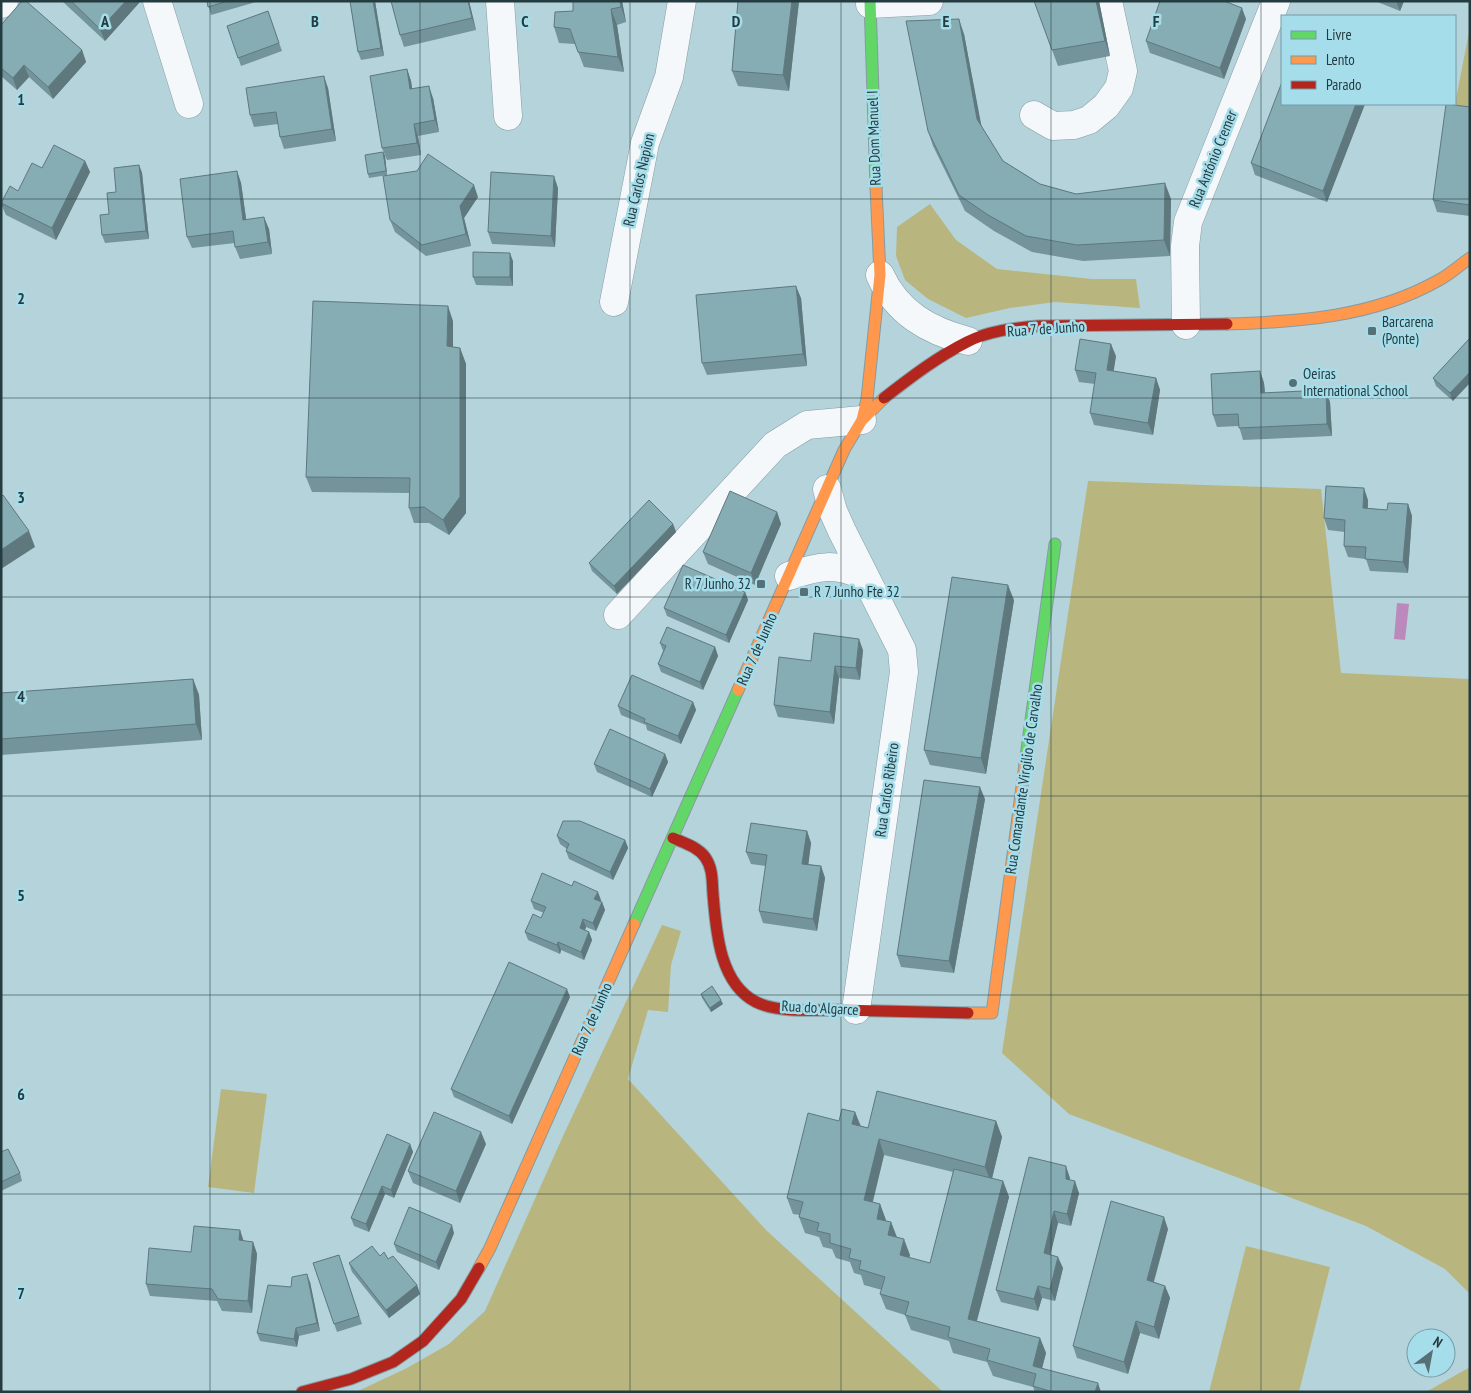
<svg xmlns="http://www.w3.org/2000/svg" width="1471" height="1393" viewBox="0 0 1471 1393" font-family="'PT Sans Narrow',sans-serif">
  <rect width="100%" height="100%" fill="#b5d3db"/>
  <path fill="#b8b67e" d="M1470,27V118L1451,116L1453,104H1455Z
    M930,204L956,240L997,269L1092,279H1136L1140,308L1055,302L1010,308L966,318L928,299L905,280L896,256L897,227Z
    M1088,481L1321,489L1341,673L1469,679L1470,1294L1445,1269L1366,1226L1069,1114L1002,1053Z
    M662,925L681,931L671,965L668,1012L648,1010L628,1079L766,1230L943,1392H356L407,1368L449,1344L485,1311L563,1136Z
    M221,1089L267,1094L254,1193L208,1187Z
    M1246,1246L1330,1267L1299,1392H1209Z
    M1470,1367V1392H1426Z"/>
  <path fill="#bb89bc" d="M1397,603L1409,604L1405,640L1394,639Z"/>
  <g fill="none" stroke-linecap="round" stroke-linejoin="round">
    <defs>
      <path id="street" d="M157,1L189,104
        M500,1L508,116
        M1,4L4,1
        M870,4L929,1
        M1034,115L1053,126L1074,125L1089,120L1106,106L1119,88L1123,71L1108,1
        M880,275C897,313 929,331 968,341
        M614,302L645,143L669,77L682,1
        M1186,325L1185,246L1188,222L1276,1
        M827,489L833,511L842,531L902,650L904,672L856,1010
        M789,576C818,566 837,562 865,577
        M618,615L775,445L807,425L862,420"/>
      <path id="fast" d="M870,1L876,187
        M1025,764L1055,544
        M634,924L738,690"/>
      <path id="slow" d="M1227,324C1299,322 1374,317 1439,280C1450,274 1460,265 1470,258
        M862,420L867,399L880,275L876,187
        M738,690L844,450L862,420L884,398
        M968,1013H992L1025,764
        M479,1268L490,1248L634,924"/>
      <path id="jam" d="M884,398C910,378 937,357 967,342C988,331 1014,328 1038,326L1227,324
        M673,838C684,843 698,847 705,857C713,868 712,881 713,894C716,930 719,983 756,1002C778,1013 814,1010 838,1010C882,1011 925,1012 968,1013
        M302,1392L351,1379L393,1362L423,1341L461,1299L479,1268"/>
    </defs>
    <use href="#street" stroke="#859ca2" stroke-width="29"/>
    <use href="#fast" stroke="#859ca2" stroke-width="13"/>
    <use href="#slow" stroke="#859ca2" stroke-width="13"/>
    <use href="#jam" stroke="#859ca2" stroke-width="13"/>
    <use href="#street" stroke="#f4f8fa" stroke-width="28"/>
    <use href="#fast" stroke="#63d668" stroke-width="11"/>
    <use href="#slow" stroke="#ff974d" stroke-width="11"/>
    <use href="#jam" stroke="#b3261e" stroke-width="11"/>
  </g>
  <path fill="#73949b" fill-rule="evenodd" d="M62,1H138L139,3L105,41Z
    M207,1H256V2L211,15Z
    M350,1H375L384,56L361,60L358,52Z
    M391,1H469L476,30L404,47L400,35Z
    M622,1L626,22L617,25L624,72L584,67L575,44L559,43L554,27L573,11Z
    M738,1H799L789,91L738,86L732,71Z
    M1034,1H1099L1110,56L1058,66Z
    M1375,1H1404L1400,11Z
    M268,11L282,51L241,66L227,26Z
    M1246,19L1224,79L1150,53L1146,41Z
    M1,25L82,50L86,62L53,99L29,77L17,90L1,76Z
    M964,34L981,126L1003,161L1040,184L1076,194L1171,199L1170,256L1083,261L1032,252L994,231L965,211L933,146L928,131Z
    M407,69L411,81L412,89L433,98L439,132L418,136L421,155L387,160L382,148Z
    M328,88L336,141L284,149L280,137L278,124L254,127L250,115Z
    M1282,104H1365L1327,202L1255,175L1251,163Z
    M1470,107V216L1437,212L1433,200Z
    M383,152L385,156L387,175L369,178L368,174Z
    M85,161L90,172L56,240L6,215L1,204L18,191Z
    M139,165L142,173L149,239L105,243L102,235L116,192Z
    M237,171L241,183L246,219L269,229L272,254L240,259L235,247V243L192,248L187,237Z
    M558,188L555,247L492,244L488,232Z
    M478,197L464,218L471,246L426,256L395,232L390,220Z
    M513,261V286L476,285L473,277Z
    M801,298L807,366L707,375L702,363Z
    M453,321V347L460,348L466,364V513L449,535L429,523H414L409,508L410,493L312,492L306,477Z
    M1470,338L1453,401L1436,386L1433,378Z
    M1116,356L1113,371L1156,378L1160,390L1153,435L1094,425L1090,413L1095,384L1079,382L1075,370Z
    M1260,371L1264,383L1265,393L1330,402L1332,436L1243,440L1239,426L1217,427L1213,415Z
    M1368,500V508L1387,510L1408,504L1412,516L1408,573L1370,571L1366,559L1348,557L1344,546L1345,532L1328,530L1324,518Z
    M777,512L781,524L755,585L708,564L703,552Z
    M673,524L676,532L617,594L592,571L589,563Z
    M745,592L748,600L729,643L667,616L664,608Z
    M1014,600L986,774L930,765L924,750Z
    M660,643L715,647L718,656L703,690L661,672L658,664L663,651Z
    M863,650L860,680L839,678L834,724L778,717L774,705L811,661Z
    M193,679L199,695L202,740L1,755V693Z
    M693,702L696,710L681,744L647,730L646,725L621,715L618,706Z
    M665,754L668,762L652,797L597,772L594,764Z
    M985,799L954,973L901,967L897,955Z
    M807,831L811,843L808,864L821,866L825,878L817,931L763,923L759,911L766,866L751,864L746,852Z
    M557,836L625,840L628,848L613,880L569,859L566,851L567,849L560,844Z
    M601,900L600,902H602L605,910L596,931L586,927L585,930L589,932L592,940L584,960L561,950L560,954L528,940L525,932L541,918L544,913L534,909L531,901Z
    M701,994L723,1004L711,1012L702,998Z
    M570,997L512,1124L454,1097L451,1089Z
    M855,1112L861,1126L868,1128L996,1121L1002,1137L992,1179L1003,1181L1009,1197L977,1321L1040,1338L1046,1353L1042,1368L1101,1392H1035L1033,1387L993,1376L987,1362L953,1353L949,1341L911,1330L905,1315L886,1309L880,1294L882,1290L864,1285L861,1275L854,1273L850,1262L836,1258L832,1249L823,1247L819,1237L805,1233L799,1217L800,1215L793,1214L787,1198L839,1121ZM884,1155L953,1172L930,1263L909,1258L910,1255L897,1237L891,1222L886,1221L880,1204L873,1202Z
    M410,1144L413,1152L394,1198L385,1194L369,1232L354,1226L351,1218Z
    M486,1144L460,1203L413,1183L408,1171Z
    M1,1152L20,1173L22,1181L1,1191Z
    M1070,1178V1180L1079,1193L1071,1226L1058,1223L1050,1254L1063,1268L1055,1301L1042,1298L1038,1311L1001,1302L996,1290Z
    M1168,1229L1154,1282L1165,1286L1170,1298L1159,1339L1140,1333L1128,1374L1077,1358L1073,1346Z
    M240,1230L243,1241L253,1242L257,1254L252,1313L222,1311L217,1301L150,1296L146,1284L191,1252Z
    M454,1233L439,1270L397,1252L394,1244Z
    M339,1255L362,1324L337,1332L313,1263Z
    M380,1256L417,1285L420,1294L389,1318L352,1272L349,1263Z
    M310,1282L320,1331L299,1336L297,1347L260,1341L257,1333L291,1287Z"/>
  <path fill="#5e787e" d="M126,1H138L139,3L105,41L100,29Z
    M373,1H375L384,56L381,48Z
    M468,1H469L476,30L472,18Z
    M620,1H622L626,22L621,7Z
    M792,1H799L789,91L783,75Z
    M1096,1H1099L1110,56L1105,41Z
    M1396,1H1404L1400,11Z
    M1242,8L1246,19L1224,79L1220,68Z
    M611,9L617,25L624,72L618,57Z
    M959,19L964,34L983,134L977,119Z
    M82,50L86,62L53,99L48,87Z
    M24,65L29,77L17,90L13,78Z
    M407,69L411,81L414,101L410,89Z
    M324,76L328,88L336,141L332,129Z
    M429,86L433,98L439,132L435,120Z
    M1356,104H1365L1327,202L1323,191Z
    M414,124L418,136L421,155L417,143Z
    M383,152L385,156L387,175L386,171Z
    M85,161L90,172L56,240L52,228Z
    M139,165L142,173L149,239L146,231Z
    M237,171L241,183L248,232L243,220Z
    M554,176L558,188L555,247L551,236Z
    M1165,183L1171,199L1170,256L1164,240Z
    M474,185L478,197L464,218L471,246L466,234L460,206Z
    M264,217L269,229L272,254L268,242Z
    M510,253L513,261V286L510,277Z
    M796,286L801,298L807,366L803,354Z
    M448,306L453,321V362L447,346Z
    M1111,344L1116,356L1112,382L1107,370Z
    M460,348L466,364V513L449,535L443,520Z
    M1260,371L1264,383L1266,405L1261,393Z
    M1470,372V383L1453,401L1450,393Z
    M1156,378L1160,390L1153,435L1148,423Z
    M1326,390L1330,402L1332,436L1327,424Z
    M1364,488L1368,500L1367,520L1363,508Z
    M1408,504L1412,516L1408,573L1403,562Z
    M777,512L781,524L755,585L751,573Z
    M673,524L676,532L617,594L614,586Z
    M29,531L35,547L1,569V550Z
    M1008,585L1014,600L986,774L981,758Z
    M745,592L748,600L729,643L726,635Z
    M859,639L863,650L860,680L856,668Z
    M715,647L718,656L703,690L700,682Z
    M835,666L839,678L834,724L830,712Z
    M193,679L199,695L202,740L196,724Z
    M693,702L696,710L681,744L678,736Z
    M665,754L668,762L652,797L650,789Z
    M980,787L985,799L954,973L949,961Z
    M807,831L811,843L807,876L802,864Z
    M625,840L628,848L613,880L610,872Z
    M821,866L825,878L817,931L813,919Z
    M598,892L601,900L597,907L594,899Z
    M602,902L605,910L596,931L593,923Z
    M583,919L586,927L583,936L580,928Z
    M589,932L592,940L584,960L581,952Z
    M558,942L561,950L560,954L557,945Z
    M567,989L570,997L512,1124L509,1116Z
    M721,1000L723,1004L711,1012L710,1008Z
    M855,1112L861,1128L852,1124Z
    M996,1121L1002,1137L991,1182L985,1167Z
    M481,1132L486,1144L460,1203L456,1191Z
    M879,1139L884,1155L869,1216L864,1200Z
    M410,1144L413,1152L394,1198L391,1190Z
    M1066,1166L1070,1178V1191L1066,1179Z
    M1003,1181L1009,1197L973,1335L968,1319Z
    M1075,1181L1079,1193L1071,1226L1067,1214Z
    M382,1186L385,1194L369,1232L366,1224Z
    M880,1204L886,1220L882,1234L877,1219Z
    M1054,1211L1058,1223L1048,1265L1044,1253Z
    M1164,1217L1168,1229L1151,1291L1147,1280Z
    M891,1222L897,1238L888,1235Z
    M452,1225L454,1233L439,1270L436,1262Z
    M240,1230L244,1242L239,1240Z
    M904,1239L910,1255L905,1271L900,1255Z
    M253,1242L257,1254L252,1313L248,1301Z
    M1058,1257L1063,1268L1055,1301L1050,1289Z
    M307,1274L310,1282L320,1331L317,1323Z
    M417,1285L420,1294L389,1318L386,1310Z
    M1038,1286L1042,1298L1038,1311L1034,1299Z
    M1165,1286L1170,1298L1159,1339L1154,1327Z
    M1136,1321L1140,1333L1128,1374L1124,1362Z
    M296,1328L299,1336L297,1347L294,1339Z
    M1040,1338L1046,1353L1039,1380L1033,1366Z
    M1098,1383L1101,1392H1095Z"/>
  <path fill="#86acb4" stroke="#5e787e" d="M22,1H26L82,50L48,87L24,65L13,78L1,68V25Z
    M71,1H126L100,29Z
    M207,1H228L208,7Z
    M350,1H373L381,48L358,52Z
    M391,1H468L472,18L400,35Z
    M573,1H620L621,7L611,9L618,57L578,52L570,29L554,27L555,12L573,11Z
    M738,1H792L783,75L732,71Z
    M1034,1H1096L1105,41L1052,50Z
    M1160,1H1224L1242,8L1220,68L1146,41Z
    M268,11L279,43L238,58L227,26Z
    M959,19L977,119L1003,161L1040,184L1076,194L1165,183L1164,240L1077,245L1026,236L988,215L959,195L928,131L906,21Z
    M407,69L410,89L429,86L435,120L414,124L417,143L382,148L370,76Z
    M324,76L332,129L280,137L276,112L250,115L246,88Z
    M1282,82V104H1356L1323,191L1251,163Z
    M1446,104L1470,107V205L1433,200Z
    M54,145L85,161L52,228L1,203L10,186L18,191L32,163L42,168Z
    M383,152L386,171L368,174L365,155Z
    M428,154L474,185L460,206L466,234L422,245L390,220L383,176L417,171Z
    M139,165L146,231L102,235L100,215L109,214L107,193L116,192L114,168Z
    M237,171L243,220L264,217L268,242L235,247L233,231L187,237L180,179Z
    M491,172L554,176L551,236L488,232Z
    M473,252L510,253V277H473Z
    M796,286L803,354L702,363L696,295Z
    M313,301L448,306L447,346L460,348V497L443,520L424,507L409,508L410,478L306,477Z
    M1470,338V372L1450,393L1433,378Z
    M1080,339L1111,344L1107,370L1156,378L1148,423L1090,413L1096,373L1075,370Z
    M1260,371L1261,393L1326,390L1327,424L1239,428L1238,414L1213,415L1211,374Z
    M1326,486L1364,488L1363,508L1387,510L1388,503L1408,504L1403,562L1365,559L1366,547L1344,546L1345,520L1324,518Z
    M730,491L777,512L751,573L703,552Z
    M3,495L29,531L1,550V497Z
    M649,500L673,524L614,586L589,563Z
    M683,565L745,592L726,635L664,608Z
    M952,577L1008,585L981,758L924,750Z
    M667,627L715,647L700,682L658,664L666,646L660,643Z
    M814,633L859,639L856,668L835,666L830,712L774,705L779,657L811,661Z
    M632,675L693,702L678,736L644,722L645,719L618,706Z
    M193,679L196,724L1,739V693Z
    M610,729L665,754L650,789L594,764Z
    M924,780L980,787L949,961L897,955Z
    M563,821H580L625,840L610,872L566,851L569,844L557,836Z
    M751,823L807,831L802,864L821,866L813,919L759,911L767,855L746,852Z
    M542,873L572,886L574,881L598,892L594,899L602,902L593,923L583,919L580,928L589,932L581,952L558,942L557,945L525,932L533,914L541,918L546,907L531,901Z
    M509,962L567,989L509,1116L451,1089Z
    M712,986L721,1000L710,1008L701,994Z
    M877,1091L996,1121L985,1167L879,1139L864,1200L880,1204L877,1219L891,1222L888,1235L904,1239L900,1255L930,1263L954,1169L1003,1181L968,1319L1040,1338L1033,1366L1098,1383L1095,1392H1053L1033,1386L1036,1374L987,1360L990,1349L948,1337L950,1327L905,1315L909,1302L880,1294L885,1277L859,1269L861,1261L849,1258L851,1249L830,1243V1234L817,1231L819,1223L799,1217L803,1202L787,1198L808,1113L839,1121L842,1109L855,1112L852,1124L868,1128Z
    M434,1112L481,1132L456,1191L408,1171Z
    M387,1134L410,1144L391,1190L382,1186L366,1224L351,1218Z
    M8,1149L20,1173L1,1182V1152Z
    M1029,1157L1066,1166V1179L1075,1181L1067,1214L1054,1211L1044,1253L1058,1257L1050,1289L1038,1286L1034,1299L996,1290Z
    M1111,1201L1164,1217L1147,1280L1165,1286L1154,1327L1136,1321L1124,1362L1073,1346Z
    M409,1207L452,1225L436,1262L394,1244Z
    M194,1226L240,1230L239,1240L253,1242L248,1301L218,1299L212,1289L146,1284L149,1248L191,1252Z
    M372,1246L380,1256L384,1252L388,1259L393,1256L417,1285L386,1310L349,1263Z
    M339,1255L359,1316L334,1324L313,1263Z
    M307,1274L317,1323L296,1328L294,1339L257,1333L268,1285L291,1287L292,1277Z"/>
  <path fill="none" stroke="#243b40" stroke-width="1" stroke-opacity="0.55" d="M210,1V1392M420,1V1392M630,1V1392M841,1V1392M1051,1V1392M1261,1V1392M1,199H1470M1,398H1470M1,597H1470M1,796H1470M1,995H1470M1,1194H1470"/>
  <g fill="#577076" stroke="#a6ddea" stroke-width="2">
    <rect x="1367" y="326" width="10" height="10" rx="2.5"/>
    <circle cx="1293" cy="383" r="5"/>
    <rect x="756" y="579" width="10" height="10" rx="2.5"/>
    <rect x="799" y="587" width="10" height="10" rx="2.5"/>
  </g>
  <g text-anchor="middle" stroke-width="5" stroke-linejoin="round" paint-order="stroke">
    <g font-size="15" fill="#243b40" stroke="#a6ddea">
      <text transform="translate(874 138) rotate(-92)" y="5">Rua Dom Manuel I</text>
      <text transform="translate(1213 159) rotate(-68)" y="5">Rua António Cremer</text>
      <text transform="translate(639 180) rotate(-77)" y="5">Rua Carlos Napion</text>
      <text transform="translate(1046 329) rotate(-4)" y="5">Rua 7 de Junho</text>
      <text transform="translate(757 649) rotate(-66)" y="5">Rua 7 de Junho</text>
      <text transform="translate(1024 779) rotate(-82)" y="5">Rua Comandante Virgílio de Carvalho</text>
      <text transform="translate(887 790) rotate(-82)" y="5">Rua Carlos Ribeiro</text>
      <text transform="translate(820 1008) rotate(3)" y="5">Rua do Algarce</text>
      <text transform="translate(592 1019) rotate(-66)" y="5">Rua 7 de Junho</text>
    </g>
    <g font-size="15" fill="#243b40" stroke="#a6ddea" text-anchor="start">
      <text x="1382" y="327">Barcarena<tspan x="1382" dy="17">(Ponte)</tspan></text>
      <text x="1303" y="379">Oeiras<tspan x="1303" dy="17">International School</tspan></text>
      <text x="751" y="589" text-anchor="end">R 7 Junho 32</text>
      <text x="814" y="597">R 7 Junho Fte 32</text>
    </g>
  </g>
  <g font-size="16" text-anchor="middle" font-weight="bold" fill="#243b40" stroke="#a6ddea" stroke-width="5" stroke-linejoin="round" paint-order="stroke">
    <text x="105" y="27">A</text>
    <text x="315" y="27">B</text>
    <text x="525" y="27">C</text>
    <text x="736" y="27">D</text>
    <text x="946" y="27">E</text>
    <text x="1156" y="27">F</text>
    <text x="21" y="105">1</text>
    <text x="21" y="304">2</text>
    <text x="21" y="503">3</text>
    <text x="21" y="702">4</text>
    <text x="21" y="901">5</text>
    <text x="21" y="1100">6</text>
    <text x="21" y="1299">7</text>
  </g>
  <rect width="1471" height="1393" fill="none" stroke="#243b40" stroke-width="5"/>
  <rect x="1281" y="15" width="175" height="90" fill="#a6ddea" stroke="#729ca6"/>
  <rect x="1291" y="31" width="25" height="8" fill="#63d668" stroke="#729ca6"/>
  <text x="1326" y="40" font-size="15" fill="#243b40">Livre</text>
  <rect x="1291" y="56" width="25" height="8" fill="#ff974d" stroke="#729ca6"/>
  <text x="1326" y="65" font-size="15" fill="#243b40">Lento</text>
  <rect x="1291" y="81" width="25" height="8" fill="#b3261e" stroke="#729ca6"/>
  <text x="1326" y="90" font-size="15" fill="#243b40">Parado</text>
  <g transform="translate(1431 1353) rotate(32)"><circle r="24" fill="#a6ddea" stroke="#729ca6"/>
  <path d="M0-4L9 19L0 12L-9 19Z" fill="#577076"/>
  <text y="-8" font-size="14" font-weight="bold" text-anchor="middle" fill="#243b40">N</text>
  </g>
</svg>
